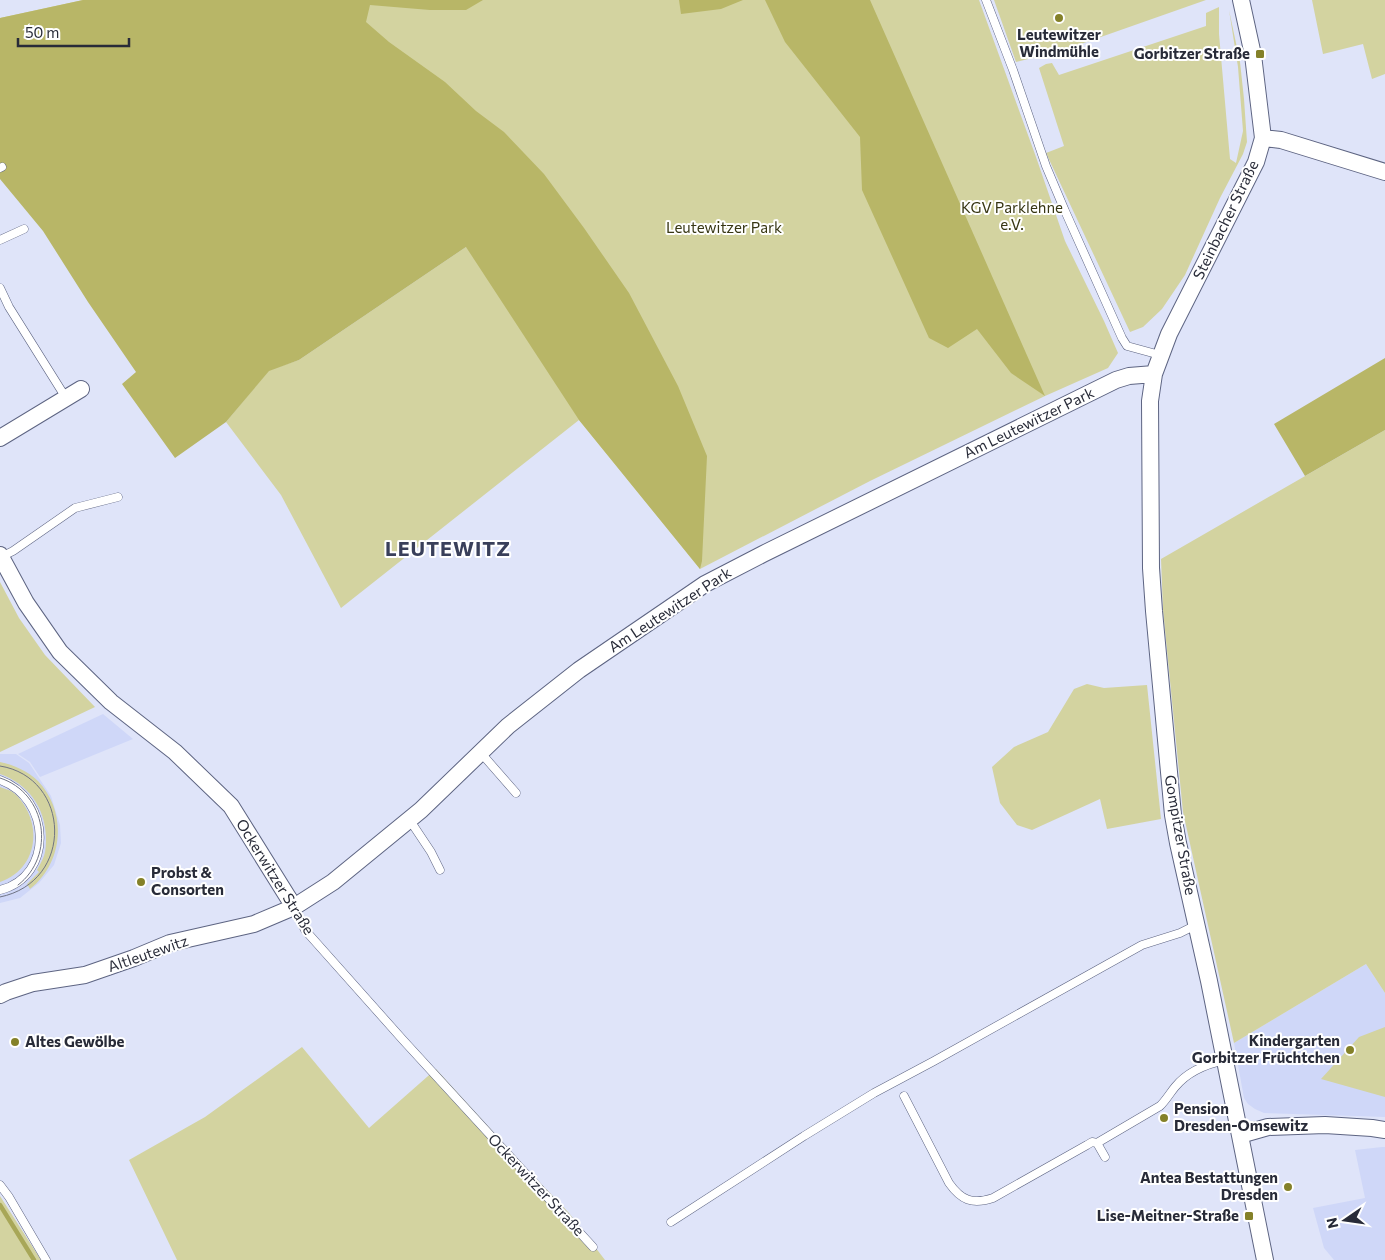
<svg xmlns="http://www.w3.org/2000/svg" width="1385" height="1260" viewBox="0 0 1385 1260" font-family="Commissioner,sans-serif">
  <rect width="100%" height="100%" fill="#dfe4f9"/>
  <path fill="#cfd7f8" d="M103,714L133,739L40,777L30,762L18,754Z
    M0,754H16L29,763L51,796L60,825L61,843L54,865L39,883L20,898L0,903Z
    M1366,964L1385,993V1117L1264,1113L1255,1109L1248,1104L1244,1098L1234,1043Z
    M1382,1147H1385V1260H1334L1324,1248L1313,1208L1365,1198L1355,1150Z"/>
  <path fill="#d3d3a0" d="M83,0H979L1036,157L1065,241L1104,321L1118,353L1108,368L1045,396L870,481L700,569L579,420L341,608L281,495L226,422L269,370L299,360L466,247L0,18Z
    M994,0H1206L1061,51L1016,62Z
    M1312,0H1385V74L1372,79L1363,44L1323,54Z
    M1219,7V34L1230,159L1236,163L1243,131L1238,67L1229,10L1240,62L1244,99L1247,142L1243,154L1220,198L1185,275L1162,309L1143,327L1130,332L1046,153L1064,146L1039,68L1046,64L1052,63L1059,75L1206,26V13Z
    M1385,430V993L1366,964L1234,1043L1183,812L1163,610L1161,559Z
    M0,582L19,618L45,655L95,707L0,752Z
    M1087,684L1104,688L1147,685L1161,819L1107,829L1100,799L1032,830L1017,825L1000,803L992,767L1014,747L1048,732L1074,689Z
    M0,762C14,765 28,771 38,781C68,813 63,863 30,889L27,884L39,872L37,870C39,866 42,861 44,856C46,850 46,843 46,837C45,807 28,784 0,774Z
    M0,787C3,788 8,790 11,791C19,796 24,804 28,812C41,840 30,872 0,882Z
    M1385,1027V1097L1321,1079L1359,1037Z
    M302,1047L369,1128L436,1069L528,1170L569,1213L605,1260H177L129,1160L205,1117Z
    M0,1196L41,1260H0Z"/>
  <path fill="#b8b667" d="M83,0H483L466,10H430L370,5L366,22L389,42L445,82L476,111L504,132L544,174L584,228L629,293L678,386L707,456L702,561L700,569L579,420L466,247L299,360L269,371L226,422L175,458L122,384L136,372L88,302L43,231L0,179V18Z
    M679,0H743L721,9L681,14Z
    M765,0H870L1045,396L1011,373L977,329L948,348L929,338L862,190L860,137L785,42Z
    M1385,358V430L1305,476L1274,424Z"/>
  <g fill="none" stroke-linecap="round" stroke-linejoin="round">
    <path stroke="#a8a758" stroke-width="4.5" d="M0,1205L34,1260"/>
    <defs>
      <path id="lane" d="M986,0L1013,70L1046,166L1065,211L1122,338L1127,346L1160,355
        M0,168L2,167
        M0,240L24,229
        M0,288L9,307L66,398
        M1,557L13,551L75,508L118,497
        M481,753L516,793
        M0,780C51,798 55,876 0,890
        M409,819L431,852L440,870
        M294,907L305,930L403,1040L593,1247
        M904,1096L949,1183C961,1200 972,1205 993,1198L1087,1145L1092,1142L1097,1143
        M1105,1157L1097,1143L1160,1106C1166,1100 1170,1093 1175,1087C1188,1071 1206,1064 1225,1060
        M0,1185L9,1197L46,1260
        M671,1222L804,1136L874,1093L934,1061L1142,945L1180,933L1196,925"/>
      <path id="street" d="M1241,0L1253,55L1263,138L1256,162L1169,334L1154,374L1150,401L1151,568L1154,611L1173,815L1178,843L1209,981L1265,1260
        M1263,138L1281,140L1385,172
        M0,438L81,389
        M0,555L26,603L60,652L111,702L175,752L231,806L294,907
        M0,995L6,992L33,983L85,975L134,958L170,943L254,924L294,907L333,882L421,810L508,726L579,670L705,584L763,554L1116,380L1129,376L1154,374
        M1240,1135L1268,1127L1325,1125L1372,1128L1385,1130"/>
    </defs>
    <use href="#lane" stroke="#5d6482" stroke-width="9"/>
    <use href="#street" stroke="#5d6482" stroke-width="18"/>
    <use href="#lane" stroke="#fff" stroke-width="8"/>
    <use href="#street" stroke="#fff" stroke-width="16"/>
    <path stroke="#6f7383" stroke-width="1" d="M0,766C71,777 75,882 0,897
      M0,778C47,793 56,856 18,885"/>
  </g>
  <g fill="#848129" stroke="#fff" stroke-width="2">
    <circle cx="1059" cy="18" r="5"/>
    <rect x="1255" y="49" width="10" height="10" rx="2.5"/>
    <circle cx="141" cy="882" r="5"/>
    <circle cx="15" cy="1042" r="5"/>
    <circle cx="1350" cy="1050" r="5"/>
    <circle cx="1164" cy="1118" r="5"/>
    <circle cx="1288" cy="1187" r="5"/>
    <rect x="1244" y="1211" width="10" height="10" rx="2.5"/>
  </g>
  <g text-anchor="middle" stroke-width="4" stroke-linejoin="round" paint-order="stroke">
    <g font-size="15" font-weight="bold" fill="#282b38" stroke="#fff" text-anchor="end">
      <text x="1059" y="40" text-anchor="middle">Leutewitzer<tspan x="1059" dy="17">Windmühle</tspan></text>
      <text x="1250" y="59">Gorbitzer Straße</text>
      <text x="151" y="878" text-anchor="start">Probst &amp;<tspan x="151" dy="17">Consorten</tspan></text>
      <text x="1340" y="1046">Kindergarten<tspan x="1340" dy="17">Gorbitzer Früchtchen</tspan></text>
      <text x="25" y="1047" text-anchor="start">Altes Gewölbe</text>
      <text x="1174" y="1114" text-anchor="start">Pension<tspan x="1174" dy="17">Dresden-Omsewitz</tspan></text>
      <text x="1278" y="1183">Antea Bestattungen<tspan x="1278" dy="17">Dresden</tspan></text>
      <text x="1239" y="1221">Lise-Meitner-Straße</text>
    </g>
    <g font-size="15" fill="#373613" stroke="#fff">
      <text x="1012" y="213">KGV Parklehne<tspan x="1012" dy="17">e.V.</tspan></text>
      <text x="724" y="233">Leutewitzer Park</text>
    </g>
    <g font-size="15" fill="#282b38" stroke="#fff">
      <text transform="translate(1226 220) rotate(-64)" y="5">Steinbacher Straße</text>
      <text transform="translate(1029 423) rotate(-26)" y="5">Am Leutewitzer Park</text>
      <text transform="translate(670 610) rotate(-33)" y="5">Am Leutewitzer Park</text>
      <text transform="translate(1180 835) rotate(80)" y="5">Gompitzer Straße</text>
      <text transform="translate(275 877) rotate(58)" y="5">Ockerwitzer Straße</text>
      <text transform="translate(148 954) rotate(-19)" y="5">Altleutewitz</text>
      <text transform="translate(536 1185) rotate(47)" y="5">Ockerwitzer Straße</text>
    </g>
    <g font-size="20" font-weight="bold" letter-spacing="1" fill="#393f5a" stroke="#fff">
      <text x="448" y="556">LEUTEWITZ</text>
    </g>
  </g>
  <g transform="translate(1345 1220) rotate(257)" stroke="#ffffff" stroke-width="4" paint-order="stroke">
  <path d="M0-4L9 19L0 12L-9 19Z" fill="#282b38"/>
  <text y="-8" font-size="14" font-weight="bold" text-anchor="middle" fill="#282b38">N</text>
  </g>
  <path d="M18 38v8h111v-8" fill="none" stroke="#282b38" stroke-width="2.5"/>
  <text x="25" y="38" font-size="15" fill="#282b38" stroke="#ffffff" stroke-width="4" paint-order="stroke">50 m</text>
</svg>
